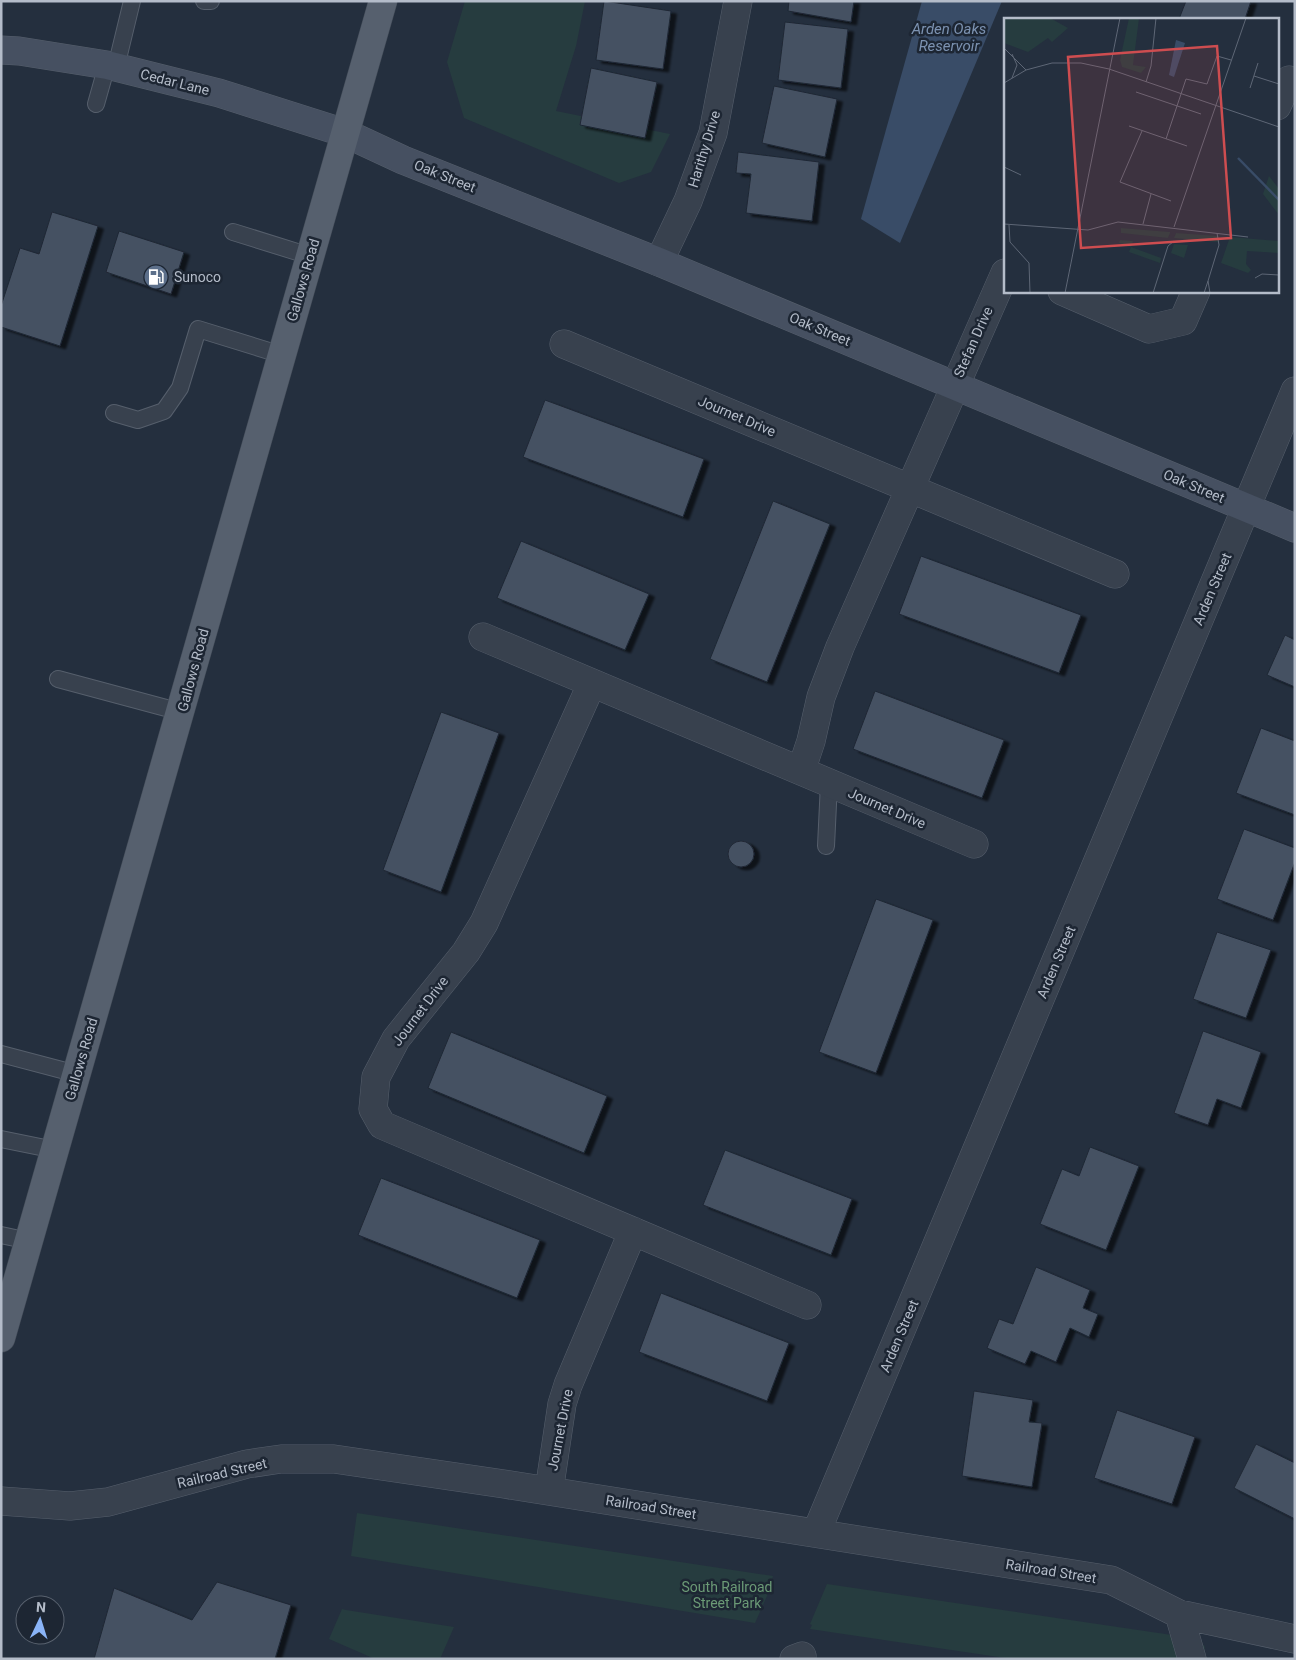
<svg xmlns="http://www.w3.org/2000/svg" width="1296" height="1660" viewBox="0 0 1296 1660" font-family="Roboto,sans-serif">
  <defs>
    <filter id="shadow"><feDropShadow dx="5.5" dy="3" stdDeviation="1" flood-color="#0009"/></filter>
  </defs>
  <rect width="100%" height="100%" fill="#242f3e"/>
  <path fill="#263c3f" d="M465,1H585L576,46L556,111L670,134L651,172L619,183L464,118L447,62Z
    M357,1513L773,1576L772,1579L774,1580L755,1623L351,1556Z
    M827,1584L1199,1639L1198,1644L1204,1645L1205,1648L1201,1659H1012L810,1629L812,1625L810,1624Z
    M342,1609L346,1610L454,1627L440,1659H375L329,1639Z"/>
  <path fill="#394c67" d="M922,1H1002L900,243L861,219Z"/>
  <path fill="#455162" stroke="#1f2835" filter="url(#shadow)" d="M604,1L671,11L663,69L596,60Z
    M789,1H854L851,22L788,11Z
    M1186,1H1251L1245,19H1179Z
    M785,22L848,29L841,88L778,80Z
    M591,68L657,82L645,138L580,125Z
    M774,86L837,99L825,157L762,143Z
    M738,152L819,162L812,221L746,213L751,174L736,173Z
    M52,212L98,226L60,346L1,327V306L20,248L39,254Z
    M119,231L184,252L171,294L106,272Z
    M545,400L704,459L683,517L523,457Z
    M773,501L830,524L767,682L710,659Z
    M521,541L649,594L625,650L497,598Z
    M921,556L1081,615L1059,673L899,614Z
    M1285,635L1295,640V687L1267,675Z
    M875,691L1004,740L982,798L853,749Z
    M441,712L499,733L441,892L383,870Z
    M1261,728L1295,741V815L1236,793Z
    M1244,829L1295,848V862L1273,920L1217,899Z
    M728 854a13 13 0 1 1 26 0a13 13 0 1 1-26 0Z
    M876,899L933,920L876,1073L819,1052Z
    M1217,932L1271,950L1246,1018L1193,999Z
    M1203,1031L1261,1052L1241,1108L1217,1099L1208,1125L1174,1113Z
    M451,1032L607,1096L584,1153L428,1088Z
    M1090,1147L1139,1166L1106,1250L1040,1224L1062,1169L1079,1176Z
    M725,1150L852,1199L831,1255L703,1205Z
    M381,1178L540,1240L517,1298L358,1235Z
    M1036,1267L1090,1290L1083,1308L1098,1314L1089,1337L1070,1328L1056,1362L1031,1351L1025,1364L987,1348L999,1319L1013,1324Z
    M661,1293L789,1343L767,1401L639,1352Z
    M974,1391L1033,1400L1029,1422L1042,1423L1032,1487L962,1476Z
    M1117,1410L1195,1437L1172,1504L1094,1478Z
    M1256,1444L1295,1463V1519L1234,1488Z
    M217,1582L291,1605L275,1659H94L114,1588L192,1620Z"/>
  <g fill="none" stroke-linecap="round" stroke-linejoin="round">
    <defs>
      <path id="lane" d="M204,1H211
        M116,67L132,1
        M96,104L107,65
        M233,232L310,256
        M114,413L138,420L164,411L180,388L198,329L282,355
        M58,679L181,712
        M826,846L829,783
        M1,1054L77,1074
        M1,1139L55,1150
        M1,1235L29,1241"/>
      <path id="street" d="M1277,106L1289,80L1295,83
        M659,262L688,201L713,133L738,1
        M1062,291L1149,329L1183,321L1196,291
        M564,344L1115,574
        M483,637L974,844
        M592,683L484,923L466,952L396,1039L376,1077L373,1109L382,1125L807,1305
        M801,771L811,741L821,697L840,647L1005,273
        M549,1491L562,1404L568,1385L633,1231
        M1,1501L70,1506L108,1502L247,1464L281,1459H334L504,1484L1111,1580L1179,1614L1295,1639
        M816,1533L1295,391
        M1179,1614L1192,1659
        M794,1659L802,1656"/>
      <path id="secondary" d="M1,50L19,51L107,65L219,93L345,133L403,160L659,262L1295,528"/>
      <path id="primary" d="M1,1338L383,1"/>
    </defs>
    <use href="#lane" stroke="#565f6c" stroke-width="18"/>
    <use href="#street" stroke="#565f6c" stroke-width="29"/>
    <use href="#secondary" stroke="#565f6c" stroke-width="29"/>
    <use href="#primary" stroke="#414a57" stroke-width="29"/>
    <use href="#lane" stroke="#38414e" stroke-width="16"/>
    <use href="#street" stroke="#38414e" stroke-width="28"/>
    <use href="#secondary" stroke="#465061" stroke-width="28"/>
    <use href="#primary" stroke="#56606e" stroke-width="28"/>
  </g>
  <defs>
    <symbol id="fuel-disc" viewBox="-11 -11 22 22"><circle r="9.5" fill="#5c6f8a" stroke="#1d2633"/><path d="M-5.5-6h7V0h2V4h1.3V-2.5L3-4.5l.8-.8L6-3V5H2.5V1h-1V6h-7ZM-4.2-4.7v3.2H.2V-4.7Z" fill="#fff"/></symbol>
  </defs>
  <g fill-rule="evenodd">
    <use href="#fuel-disc" x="142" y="263" width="28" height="28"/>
  </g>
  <g text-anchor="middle" stroke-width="5" stroke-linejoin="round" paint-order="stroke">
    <g font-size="14" fill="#b4bcc9" stroke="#1d2633">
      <text transform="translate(175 82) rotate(14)" y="5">Cedar Lane</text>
      <text transform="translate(704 149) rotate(-73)" y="5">Harithy Drive</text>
      <text transform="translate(445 176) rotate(22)" y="5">Oak Street</text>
      <text transform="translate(303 280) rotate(-74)" y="5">Gallows Road</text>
      <text transform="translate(820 329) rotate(23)" y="5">Oak Street</text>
      <text transform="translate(973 342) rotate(-66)" y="5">Stefan Drive</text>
      <text transform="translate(737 416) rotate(23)" y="5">Journet Drive</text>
      <text transform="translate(1194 486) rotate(23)" y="5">Oak Street</text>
      <text transform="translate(1212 589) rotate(-67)" y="5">Arden Street</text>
      <text transform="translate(193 670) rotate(-75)" y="5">Gallows Road</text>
      <text transform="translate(887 808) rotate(23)" y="5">Journet Drive</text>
      <text transform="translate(1056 962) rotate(-67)" y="5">Arden Street</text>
      <text transform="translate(420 1011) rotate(-53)" y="5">Journet Drive</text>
      <text transform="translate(81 1059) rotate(-74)" y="5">Gallows Road</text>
      <text transform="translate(899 1336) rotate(-67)" y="5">Arden Street</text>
      <text transform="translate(560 1430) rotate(-79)" y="5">Journet Drive</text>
      <text transform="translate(222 1473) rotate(-13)" y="5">Railroad Street</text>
      <text transform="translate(651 1507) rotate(9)" y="5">Railroad Street</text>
      <text transform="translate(1051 1571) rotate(9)" y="5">Railroad Street</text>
    </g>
    <g font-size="14" fill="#b4bcc9" stroke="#1d2633" text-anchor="start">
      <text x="174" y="282">Sunoco</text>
    </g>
    <g font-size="14" fill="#6b9a76" stroke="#1d2633">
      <text x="727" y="1592">South Railroad<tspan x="727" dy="16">Street Park</tspan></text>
    </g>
    <g font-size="15" font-style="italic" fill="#7c92b1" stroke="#1d2633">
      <text x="949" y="34">Arden Oaks<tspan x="949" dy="17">Reservoir</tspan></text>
    </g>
  </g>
  <g transform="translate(1004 18)">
    <rect width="275" height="275" fill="#242f3e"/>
    <path d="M46,0L64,10L48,24L44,20L24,34L0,25V0ZM125,0H135L129,47L142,49L137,55L118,49L116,42ZM265,158L275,171V197L259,176ZM117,210L166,214V215L164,220L117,215ZM172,215L215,218L214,224L170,220ZM226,219L275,223V235L243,233L242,246L247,252L244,255L217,245ZM116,222L129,223L127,229L157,240L156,245L125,234L127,229L115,225ZM170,226L184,227L180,240L167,235Z" fill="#263c3f"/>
    <path d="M172,22L181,25L170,59L165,57Z" fill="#394c67"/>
    <path fill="none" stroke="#394c67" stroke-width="2.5" d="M234,140L275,182"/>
    <path fill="none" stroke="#5e6776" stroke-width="1" d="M0,30L22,52M105,51L275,109M250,58L275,66M8,60L13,47L8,36M142,64L147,48L152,0M0,65L22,52L48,45H77L105,51M246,70L254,45M132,74L197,96M125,108L183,128M138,113L116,164L167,183M162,121L182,61L203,66L213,38L227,42M0,149L17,157M0,206L84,212L114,204L244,219M139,206L147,176M5,207L6,224L25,245L26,275M170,209L242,0M251,260L258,256L275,257M204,263L215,227L213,215M61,275L116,0M149,275L164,228L170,223M200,275L204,263L206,275"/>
    <path fill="#ce4d50" fill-opacity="0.15" stroke="#ce4d50" stroke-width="2.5" d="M213,28L227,220L77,230L64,39Z"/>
    <rect width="275" height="275" fill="none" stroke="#b4bcc9" stroke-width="2.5"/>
  </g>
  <rect width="1296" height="1660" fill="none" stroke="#b4bcc9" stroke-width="5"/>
  <g transform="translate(40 1620) rotate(4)"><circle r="24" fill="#1d2633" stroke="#59626f"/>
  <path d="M0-4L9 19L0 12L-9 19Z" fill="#8ab4f8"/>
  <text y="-8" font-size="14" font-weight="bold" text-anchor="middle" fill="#b4bcc9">N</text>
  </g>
</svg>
